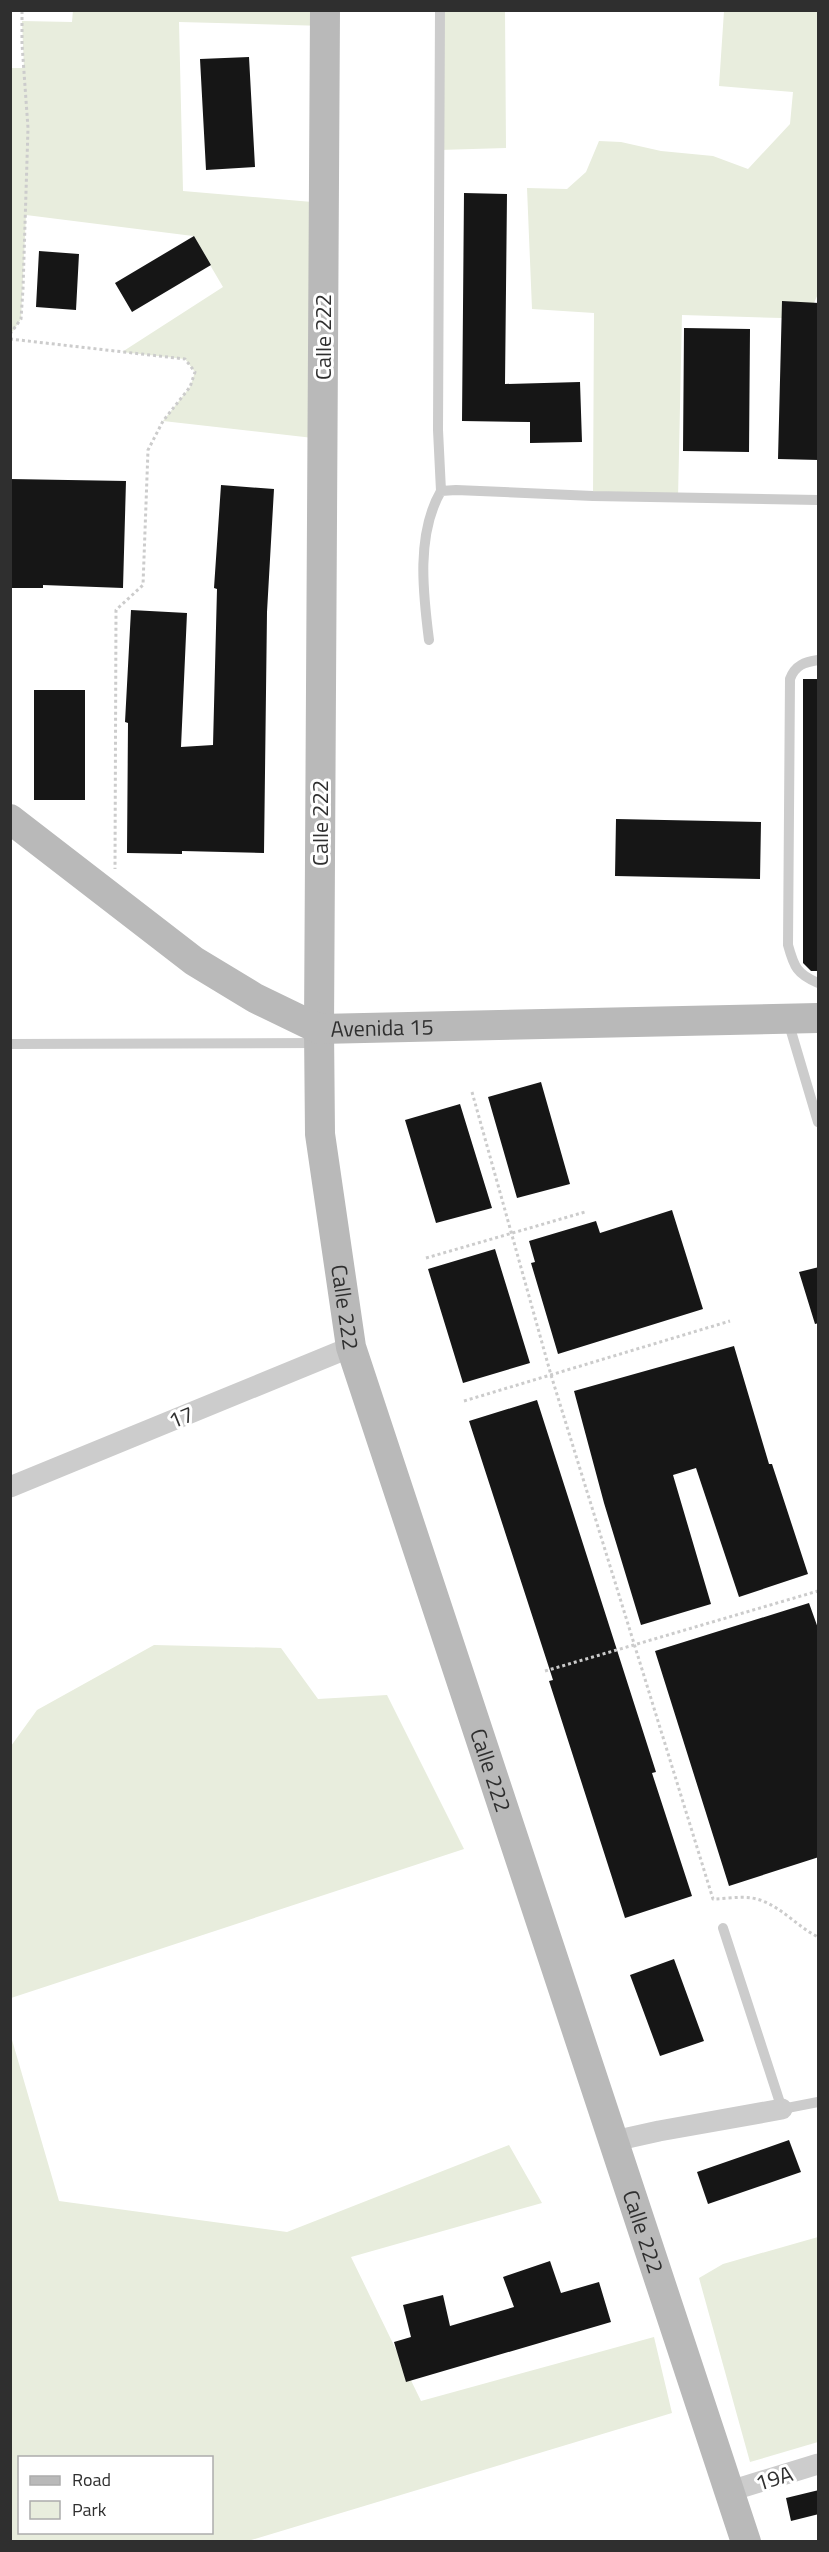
<svg xmlns="http://www.w3.org/2000/svg" width="829" height="2552" viewBox="0 0 829 2552" font-family="'Titillium Web',sans-serif">
  <rect width="100%" height="100%" fill="#fff"/>
  <path fill="#e8eddd" fill-rule="evenodd" d="M73,10L325,11V26L179,22L183,191L324,203L322,439L163,421L190,387L195,372L185,359L122,352L223,287L193,236L26,215L21,319L11,334L10,68H24L22,21L72,22Z
    M441,11H514H505L506,148L439,150Z
    M724,11H818V294L814,303L782,318L682,315L678,498L593,496L594,313L532,309L527,188L567,189L586,172L599,141L621,142L661,151L713,156L748,169L790,124L793,92L719,86Z
    M154,1645L281,1648L318,1699L387,1695L464,1849L11,1998V1746L37,1710Z
    M10,2033L59,2201L287,2232L509,2145L542,2203L351,2257L421,2401L654,2337L672,2413L248,2541H11ZM20,2458H212V2532H20Z
    M818,2237V2442L750,2462L699,2278L723,2264Z"/>
  <path fill="#161616" d="M249,57L255,167L206,170L200,59Z
    M464,193L507,194L505,384L580,382L582,442L530,443V422L462,421Z
    M194,236L211,265L132,312L115,283Z
    M39,251L79,254L76,310L36,307Z
    M782,301L819,303V460L778,459Z
    M684,328L750,329L749,452L683,451Z
    M10,479L126,481L123,588L43,585V588H10Z
    M221,485L274,489L267,612L264,853L182,851V854L127,853L128,723L125,722L131,610L187,613L181,747L213,745L217,589L214,588Z
    M803,679H819V971H811L803,963Z
    M34,690H85V800H34Z
    M616,819L761,822L760,879L615,876Z
    M541,1082L570,1184L517,1198L488,1097Z
    M460,1104L492,1208L436,1223L405,1120Z
    M672,1210L703,1309L558,1354L531,1263L535,1262L529,1241L596,1221L600,1233Z
    M495,1249L530,1363L463,1383L428,1269Z
    M819,1267V1323L815,1324L799,1272Z
    M734,1346L769,1464H772L808,1574L739,1597L696,1468L673,1475L711,1604L641,1625L604,1503L574,1391Z
    M537,1400L656,1772L652,1773L692,1896L625,1918L549,1681L553,1680L469,1421Z
    M809,1603L819,1631V1857L729,1886L655,1651Z
    M674,1959L704,2041L660,2056L630,1975Z
    M789,2140L801,2172L708,2204L697,2172Z
    M550,2261L561,2293L599,2282L611,2322L406,2382L394,2342L411,2337L403,2305L443,2295L450,2326L514,2307L503,2277Z
    M819,2490V2514L791,2521L786,2498Z"/>
  <g fill="none" stroke-linecap="round" stroke-linejoin="round">
    <path stroke="#ccc" stroke-width="3" stroke-dasharray="3 3" stroke-linecap="butt" d="M10,334L21,319L23,289L28,128L22,44V10
      M10,339L185,359L195,372L190,387L163,421L148,450L143,585L116,610L115,869
      M472,1092L551,1375L713,1899C725,1899 740,1896 752,1898C777,1902 796,1926 818,1937
      M426,1258L585,1212
      M464,1401L730,1321
      M545,1671L818,1591"/>
    <path stroke="#ccc" stroke-width="10" d="M440,10L438,430L441,491
      M429,640C423,593 416,534 441,491L456,490L593,496L818,500
      M818,660C805,662 795,665 790,679L788,945C794,967 797,974 818,983
      M788,1021L818,1122
      M10,1044L319,1043
      M723,1928L782,2109L818,2102"/>
    <path stroke="#ccc" stroke-width="21" d="M10,1487L351,1347
      M614,2141L659,2131L782,2109
      M730,2491L818,2464"/>
    <g stroke="#b9b9b9" stroke-width="30">
      <path id="s1" d="M325,10L319,1029L320,1134L351,1347L746,2542"/>
      <path id="s2" d="M10,819L194,961L255,998L319,1029L818,1018"/>
    </g>
  </g>
  <g text-anchor="middle" stroke-width="6" stroke-linejoin="round" paint-order="stroke">
    <g font-size="22" fill="#2f2f2f" stroke="#fff">
      <text transform="translate(323 337) rotate(-90)" y="8">Calle 222</text>
      <text transform="translate(320 823) rotate(-90)" y="8">Calle 222</text>
      <text dy="8" stroke="none"><textPath href="#s2" startOffset="438">Avenida 15</textPath></text>
      <text dy="8" stroke="none"><textPath href="#s1" startOffset="1299">Calle 222</textPath></text>
      <text transform="translate(181 1417) rotate(-22)" y="8">17</text>
      <text dy="8" stroke="none"><textPath href="#s1" startOffset="1785">Calle 222</textPath></text>
      <text dy="8" stroke="none"><textPath href="#s1" startOffset="2271">Calle 222</textPath></text>
      <text transform="translate(774 2478) rotate(-17)" y="8">19A</text>
    </g>
  </g>
  <rect width="829" height="2552" fill="none" stroke="#2f2f2f" stroke-width="24"/>
  <rect x="18" y="2456" width="195" height="78" fill="#ffffff" stroke="#acacac" stroke-width="1.5"/>
  <rect x="30" y="2476" width="30" height="9" fill="#b9b9b9" stroke="#acacac" stroke-width="1.5"/>
  <text x="72" y="2486" font-size="18" fill="#2f2f2f">Road</text>
  <rect x="30" y="2501" width="30" height="18" fill="#e8eddd" stroke="#acacac" stroke-width="1.5"/>
  <text x="72" y="2516" font-size="18" fill="#2f2f2f">Park</text>
</svg>
